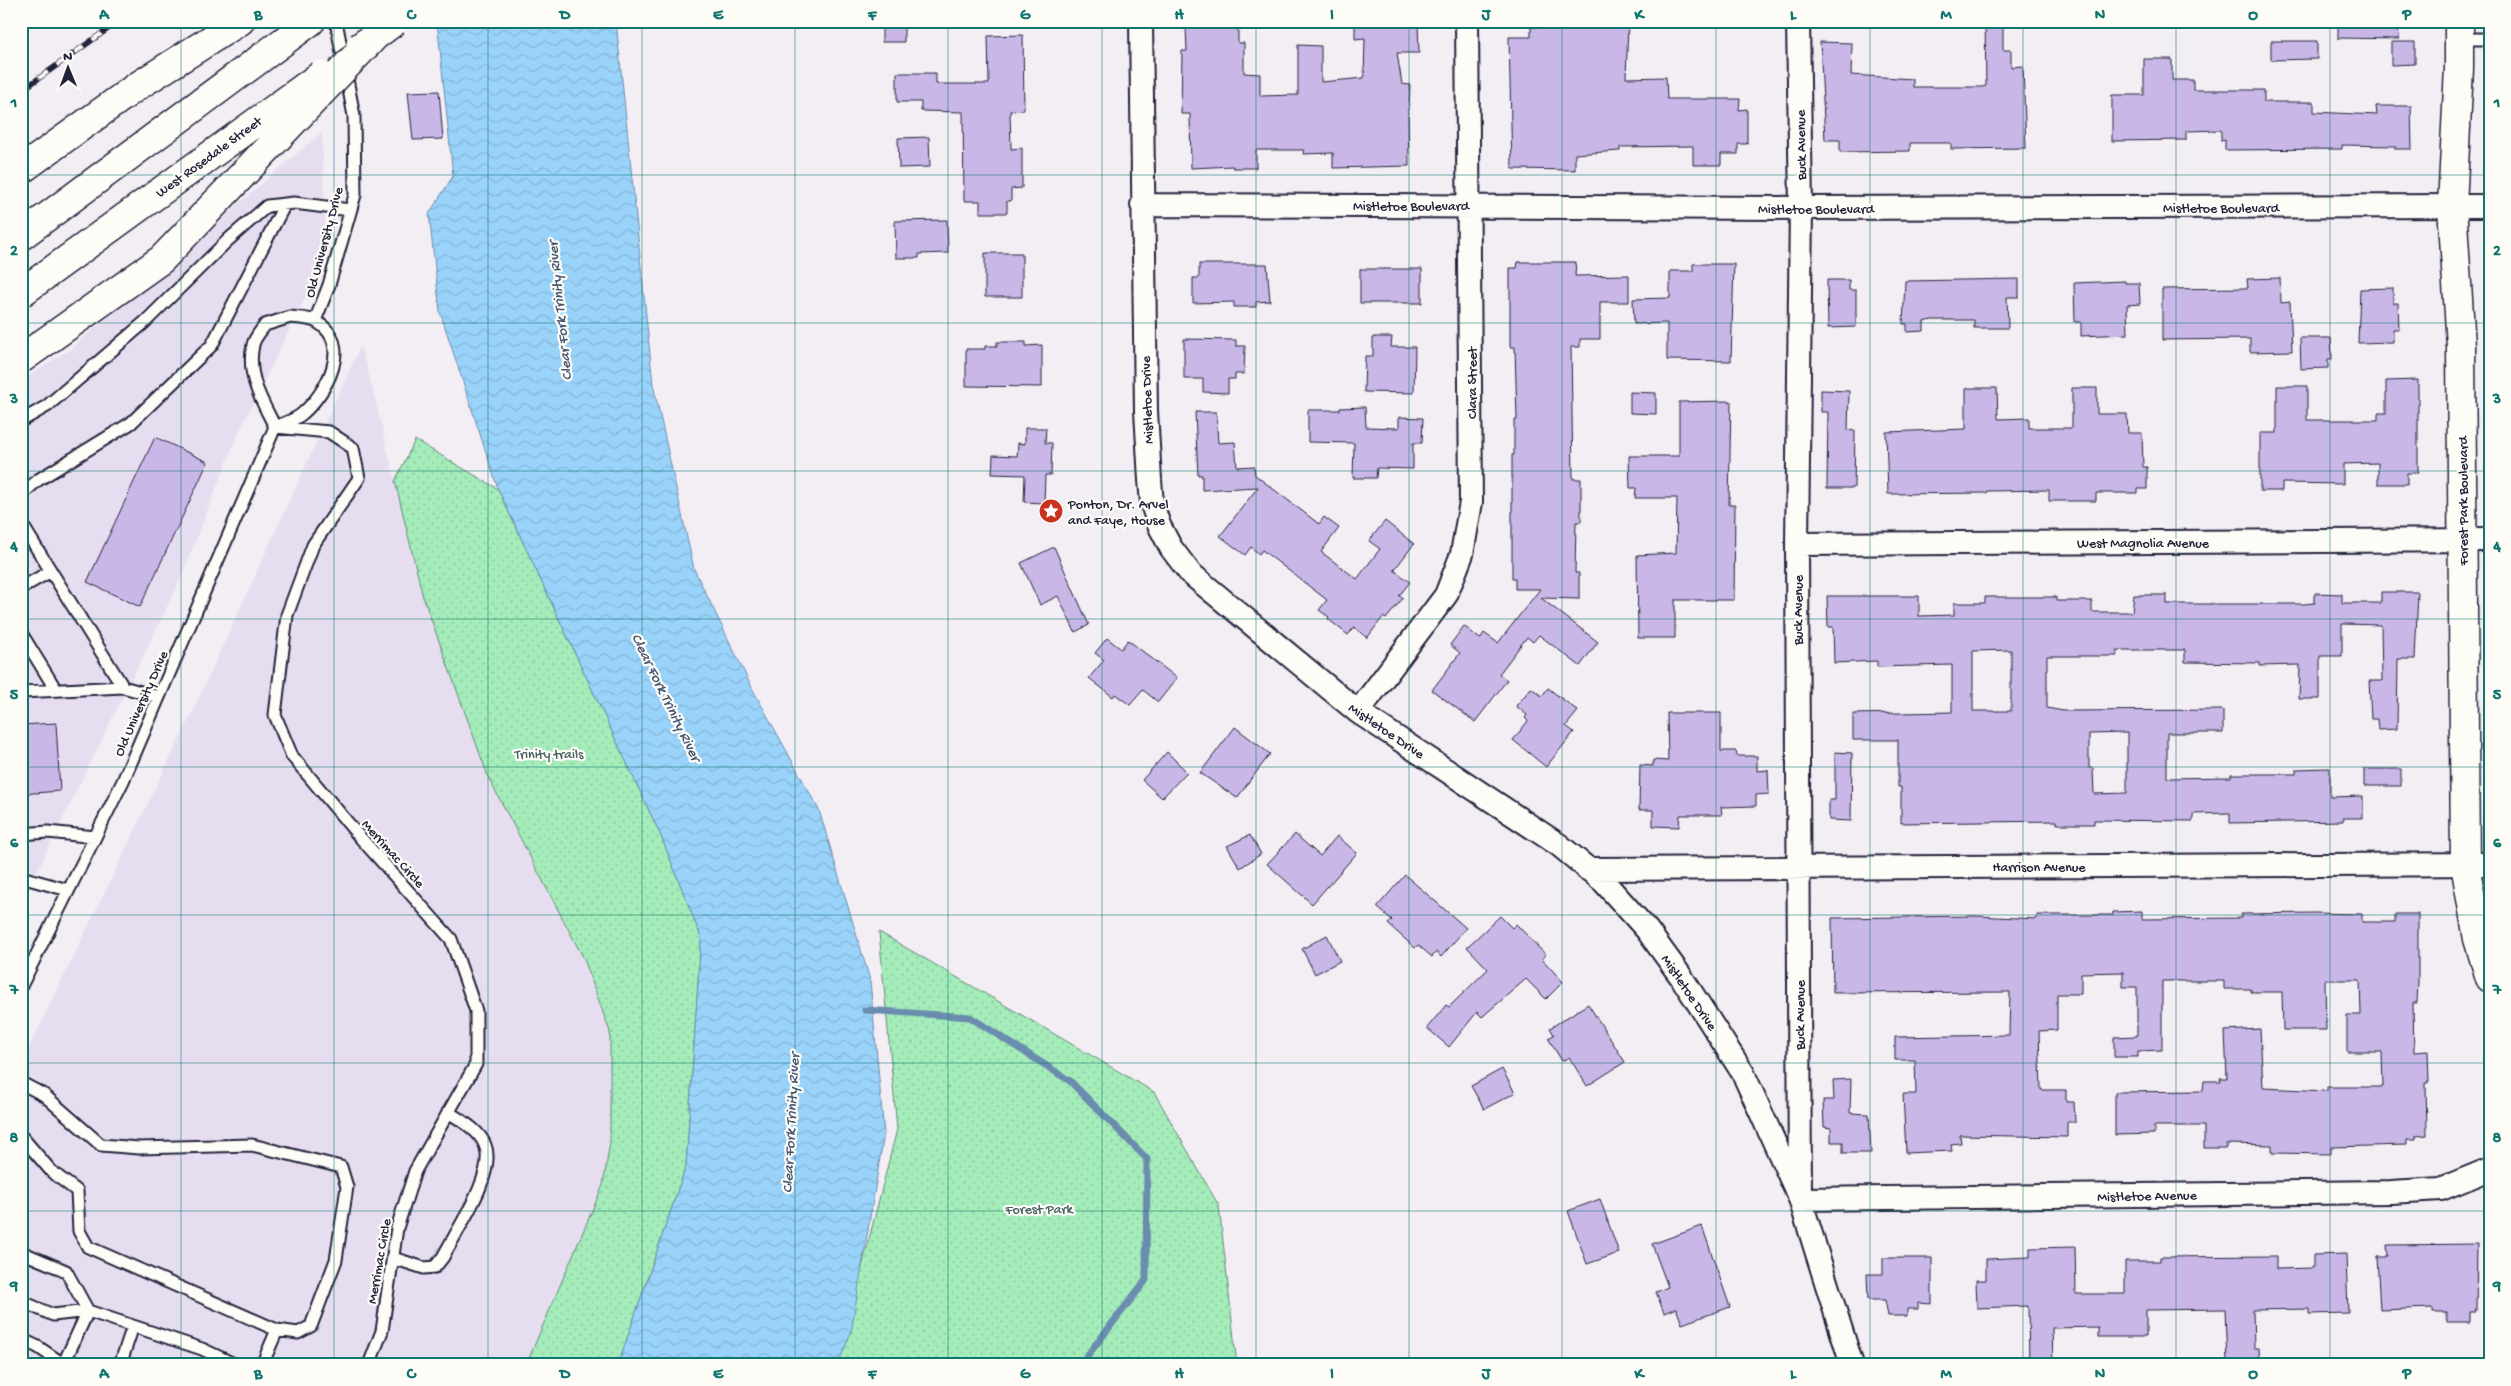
<svg xmlns="http://www.w3.org/2000/svg" width="2511" height="1386" viewBox="0 0 2511 1386" font-family="'Gochi Hand',sans-serif">
  <defs>
    <pattern id="park-dots" width="8" height="8" patternUnits="userSpaceOnUse" patternTransform="scale(1.25)"><rect width="8" height="8" fill="#a4ecb9"/><path d="M2 2h.1M6 6h.1" fill="none" stroke="#8dcaa0" stroke-width="1.8" stroke-linecap="round"/></pattern>
    <pattern id="water-waves" width="16" height="10" patternUnits="userSpaceOnUse" patternTransform="scale(1.25)"><rect width="16" height="10" fill="#9ad3fa"/><path d="M0 5q4-4 8 0t8 0" fill="none" stroke="#84b5d7"/></pattern>
  </defs>
  <rect width="100%" height="100%" fill="#f3eef4"/>
  <filter id="ink" filterUnits="userSpaceOnUse"><feTurbulence type="fractalNoise" baseFrequency=".02" numOctaves="2"/><feDisplacementMap in="SourceGraphic" scale="10" xChannelSelector="R" yChannelSelector="G"/><feConvolveMatrix kernelMatrix="1 2 1 2 8 2 1 2 1" color-interpolation-filters="sRGB"/></filter>
  <g filter="url(#ink)">
    <path fill="#e6def0" d="M322,132L326,255L238,434L177,587L21,904V380L68,351Z
      M360,347L367,366L423,596L462,705L584,959L610,1032V1142L603,1185L526,1365H21V1064L190,717Z"/>
    <path fill="url(#park-dots)" stroke="#63877a" d="M415,440L498,489L661,836L701,937L686,1166L618,1365H526L603,1185L610,1142V1032L584,959L489,779L423,597L395,481Z
      M879,932L1154,1092L1219,1206L1237,1365H837L897,1129Z"/>
    <path fill="url(#water-waves)" stroke="#6a8cae" d="M433,21H616L653,384L694,569L752,688L819,810L870,980L884,1134L851,1332L838,1365H618L686,1166L701,937L661,836L498,489L440,312L429,214L453,176L438,30Z"/>
    <g fill="none" stroke-linecap="round" stroke-linejoin="round">
      <path stroke="#6a8cae" stroke-width="7" d="M865,1010L970,1017L1070,1081L1147,1159L1146,1280L1080,1365"/>
    </g>
    <path fill="#c9b7e8" stroke="#22223b" fill-rule="evenodd" d="M882,21H904V42H882Z
      M1355,21H1418L1419,53H1397L1402,84L1410,85L1409,109H1408L1409,166L1333,168V153L1303,154L1304,150H1256V168H1233V166L1191,168L1190,114H1181L1182,51H1187L1186,27L1238,26V43H1244V73L1260,74V96L1298,95V45L1321,46V82L1364,78L1365,38L1355,39Z
      M1985,21H2003V50H2011V67L2023,66L2026,148L1951,149V143H1910V151L1840,152V140H1825L1820,42L1852,43L1851,75L1913,79V87H1982L1986,86Z
      M2338,21H2398L2399,39L2338,38Z
      M1590,24L1628,25L1626,78L1666,77L1667,99H1740L1739,110L1747,109V144H1738V154H1721V165H1693V146L1620,147V151L1575,154V170L1512,169L1509,37H1531V27H1590Z
      M1023,35L1024,110L1010,111L1011,149L1022,148V188L1011,189V201H1007V213H980V201H964L963,112L921,111V102H897V73H936V84H989L988,36Z
      M2271,41H2317V59L2271,60Z
      M2391,42H2415V64L2391,65Z
      M2144,59H2172V80H2193V90H2264V102H2314V112L2377,115L2376,106H2411L2412,149H2395V146L2342,145V149L2225,150V140L2221,141V130L2186,131V140L2112,141V95H2144Z
      M439,91L443,139L413,140L408,92Z
      M929,137L930,167L899,168L898,138Z
      M947,220L948,253L919,254V258H896L895,221Z
      M985,253H1022V297H985Z
      M1518,262H1576L1575,276L1629,275V302H1600V339H1580V347H1571L1573,479H1581V522H1576L1575,573H1579V599L1541,598L1598,642L1580,666L1539,635L1533,642L1527,637L1499,674L1507,680L1475,722L1432,690L1460,653L1450,645L1464,626L1480,639L1484,633L1498,643L1540,589H1515V578H1512V455H1514V420H1517L1515,347H1510V268H1517Z
      M1199,264H1267L1270,301L1256,302V307H1234V302L1193,303V278H1199Z
      M1693,264H1734L1731,361L1667,360V323L1634,324L1633,299L1670,298V271H1693Z
      M1360,269H1422V303H1360Z
      M2280,278L2281,303L2290,302L2292,351L2250,352V339L2162,340V289L2248,288L2247,279Z
      M2019,279V297H2007L2008,328H1974V320H1932L1924,322V331L1907,332V324H1903L1905,281Z
      M1827,280H1849V290H1856V327L1828,328Z
      M2125,281V283H2139L2140,304L2127,305L2128,334L2081,336V322H2075L2074,283Z
      M2393,288V303H2398L2399,329H2393V342L2358,343L2360,289Z
      M1373,337H1392L1391,347H1415L1414,393L1364,392L1365,356H1373Z
      M2300,338H2331L2332,359H2328V368L2301,369Z
      M1184,339L1236,340V346H1245L1244,374H1235V379H1228V393L1203,392V379H1184Z
      M997,342H1026V346L1042,345V387L966,386V349H985V346H997Z
      M2418,380V473H2407V484H2378V463L2343,464V484L2282,483V491H2260V433H2277V386H2307V420H2378V413H2386V381Z
      M1966,388H1997L1998,419L2029,418V428H2072V388H2097V414H2127L2128,433H2142L2143,467H2147V489H2138V493H2096V501H2049V490L1987,491V493L1888,494L1886,432L1966,429Z
      M1821,390L1849,391L1848,430L1855,431L1854,488H1827L1828,412H1821Z
      M1630,392L1656,393V414L1630,413Z
      M1731,401L1729,505H1735L1734,600H1675V638H1638L1637,555L1676,553L1677,498H1635L1636,488H1630L1629,456H1679V402Z
      M1365,407L1366,427L1399,428V417L1423,418L1422,443H1413V469L1377,468L1376,478H1353L1354,443L1308,442V410H1340V408Z
      M1195,412H1216L1218,443L1235,442L1237,467L1254,466L1255,475L1319,524L1324,517L1339,528L1321,552L1357,579L1380,549L1369,541L1385,521L1414,544L1394,570L1410,582L1399,596L1403,598L1386,619L1383,617L1367,638L1354,627L1348,635L1328,619L1329,617L1319,610L1327,600L1262,550L1259,554L1251,547L1245,555L1220,536L1258,487L1202,490V475H1198Z
      M1025,428H1046L1045,443H1052L1051,475H1045L1044,503L1024,502L1025,475L992,474L993,455L1017,456L1018,443L1025,444Z
      M155,437L208,462L140,607L87,582Z
      M1054,547L1089,625L1075,632L1058,596L1040,605L1021,563Z
      M2381,592H2418L2415,659H2398L2397,729L2378,730L2377,719H2371L2369,681H2382L2381,625L2342,624V656H2320V699H2299L2300,665L2260,666V663L2185,662V650H2117V656H2047V708L2063,711L2223,710V733H2167V778L2231,777V774H2296V769L2330,768V797L2363,796V818H2343V821L2230,823V813L2193,814V821L2094,820V824H2057V821L1901,823V787H1898V740H1853V714L1952,712V665L1877,667V661L1834,663L1833,627H1828L1827,596H1919V616L1954,615V603H1985V597H2056V601H2092V612H2132L2134,595H2167V604H2304L2315,603V593L2342,594V603H2381ZM2011,650V711H1973V651ZM2127,733V793L2094,794L2093,768H2089V734Z
      M1107,638L1121,649L1128,640L1177,678L1158,702L1143,690L1130,705L1115,694L1113,697L1089,678L1104,660L1095,653Z
      M1531,688L1542,696L1548,688L1578,711L1566,726L1574,732L1546,767L1513,740L1528,721L1525,718L1527,715L1516,706Z
      M1667,713H1721V751H1736L1737,756H1757V771L1768,770L1769,794L1756,795V806L1721,807L1722,815H1680L1679,827L1653,826V810H1639L1640,765L1653,766V760L1668,761Z
      M56,723L60,791L21,794V725Z
      M1235,727L1270,754L1237,798L1200,773Z
      M1167,752L1187,772L1162,798L1142,780Z
      M1835,752L1852,753L1851,821L1829,820V800H1835Z
      M2364,769H2401V786H2364Z
      M1295,834L1320,856L1337,836L1357,853L1312,904L1267,864Z
      M1250,835L1261,854L1240,868L1227,846Z
      M1405,875L1466,928L1441,957L1436,952L1432,957L1418,945L1415,948L1388,924L1392,920L1377,907Z
      M2142,911V919L2241,918V914L2315,913L2362,914V922H2395V914H2418V982L2417,1003H2413L2414,1052L2428,1051L2429,1083H2426L2427,1135L2416,1136V1140H2407V1145L2331,1147V1154L2272,1153V1145L2226,1144V1148H2204V1126H2154V1134L2115,1135V1092L2203,1091L2204,1081H2221L2220,1078H2227L2225,1031L2260,1029L2263,1088L2327,1091V1087H2383L2382,1052H2347V1015H2361L2360,980H2325L2326,1030H2283L2282,992H2251V989H2224V981H2162V1050L2138,1051V1057H2114V1037L2137,1036V987H2123V972L2081,973V994H2057V1030L2039,1031L2041,1090H2066V1102H2074L2075,1122H2067V1137L1960,1135L1961,1143L1951,1144L1952,1151L1906,1153L1903,1094H1916L1915,1060H1895V1037L2009,1035L2010,992L1833,993L1832,918L1976,916L2037,919V915H2113V912Z
      M1500,916L1512,928L1516,924L1546,955L1542,959L1563,982L1546,999L1526,979L1482,1017L1477,1012L1449,1047L1427,1028L1446,1005L1449,1007L1488,969L1467,947Z
      M1327,935L1340,961L1315,974L1302,949Z
      M1588,1004L1625,1062L1587,1086L1569,1057L1562,1061L1548,1038L1554,1035L1550,1028Z
      M1502,1069L1515,1093L1484,1109L1471,1086Z
      M1851,1079L1850,1113L1869,1114L1871,1153H1843V1142H1831V1128L1824,1127L1823,1100H1834L1833,1080Z
      M1600,1199L1619,1253L1587,1264L1568,1211Z
      M1702,1226L1730,1307L1682,1324L1676,1308L1664,1313L1656,1292L1668,1287L1652,1244Z
      M2477,1244L2476,1312H2470V1322H2447V1312H2433V1308L2380,1310L2377,1256H2388L2387,1245Z
      M2075,1247L2076,1294H2125V1261H2160V1257L2276,1256V1269L2313,1268V1255L2346,1254L2348,1313L2309,1314V1309L2253,1310L2254,1348H2259L2260,1365H2227L2225,1309L2146,1310V1337H2098V1327L2052,1328L2053,1365H2029L2028,1306L1977,1308L1976,1280H1986V1259L2030,1257V1248Z
      M1883,1258H1932V1304L1918,1303V1309H1907V1316H1888L1885,1300H1868L1867,1274H1883Z"/>
    <g fill="none" stroke-linecap="round" stroke-linejoin="round">
      <defs>
        <path id="lane" d="M2459,39H2490
          M290,317C298,318 310,318 317,322C354,344 326,393 303,413C296,420 284,423 275,427C262,401 246,376 253,345C254,338 261,331 265,325Z
          M315,321L329,285L355,195L354,116L336,21
          M21,421L47,406L145,322L228,240L267,206L294,203L350,210
          M21,495L38,480L131,423L212,345L285,204
          M21,523L123,687
          M21,588L51,571
          M21,633L56,690
          M21,692L123,687L159,697
          M21,834L48,832L95,837
          M21,877L68,890
          M21,986L123,781L275,427L329,432L353,448L359,478L313,545L287,615L275,715L292,756L358,835L451,939L476,1011V1064L415,1171L397,1228L382,1331L369,1365
          M21,1083L44,1095L101,1145L139,1148L252,1145L341,1167L347,1187L336,1260L311,1326L298,1333L277,1330L88,1247L79,1231L77,1191L52,1172L21,1136
          M21,1252L66,1271L88,1311
          M393,1258L424,1268L435,1267L443,1257C456,1231 497,1173 485,1145C479,1130 462,1121 448,1112
          M21,1301L53,1315L88,1311L202,1349L236,1365
          M21,1339L38,1347L63,1364
          M63,1365L88,1311
          M120,1365L133,1326
          M262,1365L277,1330"/>
        <path id="street" d="M1141,21L1146,411L1150,480L1152,504L1159,525L1171,548L1190,573L1358,712L1559,845L1604,882L1647,930L1682,978L1743,1073L1800,1199L1852,1365
          M1798,21L1801,208L1797,544L1800,1199L2391,1192L2441,1189L2490,1169
          M1142,205L1801,208L2490,206
          M1797,544L2490,540
          M1358,712L1446,595L1462,554L1471,502L1467,21
          M1587,869L2490,864"/>
        <path id="secondary" d="M2459,21V68L2452,206L2461,346L2465,864L2478,939L2490,978
          M21,170L136,87L240,21
          M21,236L311,21"/>
      </defs>
      <use href="#lane" stroke="#22223b" stroke-width="15"/>
      <use href="#street" stroke="#22223b" stroke-width="26"/>
      <use href="#secondary" stroke="#22223b" stroke-width="31"/>
      <use href="#lane" stroke="#fdfcf7" stroke-width="11"/>
      <use href="#street" stroke="#fdfcf7" stroke-width="22"/>
      <use href="#secondary" stroke="#fdfcf7" stroke-width="28"/>
      <defs>
        <path id="rail" d="M21,91L119,21"/>
      </defs>
      <use href="#rail" stroke="#22223b" stroke-width="5.5"/>
      <use href="#rail" stroke="#fdfcf7" stroke-width="4" stroke-dasharray="11" stroke-linecap="butt"/>
      <defs>
        <path id="secondary-bridge" d="M360,47L395,21
          M21,293L321,75
          M21,359L162,259L374,37"/>
      </defs>
      <use href="#secondary-bridge" stroke="#22223b" stroke-width="31" stroke-linecap="butt"/>
      <use href="#secondary-bridge" stroke="#fdfcf7" stroke-width="28"/>
    </g>
  </g>
  <path fill="none" stroke="#0f766e" stroke-width="1" stroke-opacity="0.55" d="M181,21V1365M334,21V1365M488,21V1365M642,21V1365M795,21V1365M948,21V1365M1102,21V1365M1256,21V1365M1409,21V1365M1562,21V1365M1716,21V1365M1870,21V1365M2023,21V1365M2176,21V1365M2330,21V1365M21,175H2490M21,323H2490M21,471H2490M21,619H2490M21,767H2490M21,915H2490M21,1063H2490M21,1211H2490"/>
  <defs>
    <symbol id="sight-disc" viewBox="-11 -11 22 22"><circle r="9.5" fill="#c8321e" stroke="#fdfcf7"/><path d="M0-6L1.8-2.2L6-1.7L2.9 1.2L3.7 5.4L0 3.3L-3.7 5.4L-2.9 1.2L-6-1.7L-1.8-2.2Z" fill="#fff"/></symbol>
  </defs>
  <g fill-rule="evenodd">
    <use href="#sight-disc" x="1037" y="497" width="28" height="28"/>
  </g>
  <g text-anchor="middle" stroke-width="4.5" stroke-linejoin="round" paint-order="stroke">
    <g font-size="14" fill="#22223b" stroke="#fdfcf7">
      <text transform="translate(1800 145) rotate(-91)" y="5">Buck Avenue</text>
      <text transform="translate(208 156) rotate(-36)" y="5">West Rosedale Street</text>
      <text x="1411" y="210">Mistletoe Boulevard</text>
      <text x="2221" y="212">Mistletoe Boulevard</text>
      <text x="1816" y="213">Mistletoe Boulevard</text>
      <text transform="translate(323 242) rotate(-75)" y="5">Old University Drive</text>
      <text transform="translate(1471 383) rotate(-90)" y="5">Clara Street</text>
      <text transform="translate(1146 400) rotate(-92)" y="5">Mistletoe Drive</text>
      <text transform="translate(2462 501) rotate(-90)" y="5">Forest Park Boulevard</text>
      <text x="2143" y="547">West Magnolia Avenue</text>
      <text transform="translate(1797 610) rotate(-90)" y="5">Buck Avenue</text>
      <text transform="translate(140 703) rotate(-66)" y="5">Old University Drive</text>
      <text transform="translate(1387 730) rotate(34)" y="5">Mistletoe Drive</text>
      <text transform="translate(394 853) rotate(48)" y="5">Merrimac Circle</text>
      <text x="2039" y="871">Harrison Avenue</text>
      <text transform="translate(1690 992) rotate(56)" y="5">Mistletoe Drive</text>
      <text transform="translate(1799 1015) rotate(-90)" y="5">Buck Avenue</text>
      <text transform="translate(2147 1195) rotate(-1)" y="5">Mistletoe Avenue</text>
      <text transform="translate(378 1261) rotate(-80)" y="5">Merrimac Circle</text>
    </g>
    <g font-size="14" fill="#22223b" stroke="#fdfcf7" text-anchor="start">
      <text x="1068" y="508">Ponton, Dr. Arvel<tspan x="1068" dy="16">and Faye, House</tspan></text>
    </g>
    <g font-size="14" fill="#495f61" stroke="#fdfcf7">
      <text x="549" y="758">Trinity trails</text>
      <text x="1039" y="1213">Forest Park</text>
    </g>
    <g font-size="15" font-style="italic" fill="#465774" stroke="#fdfcf7">
      <text transform="translate(559 311) rotate(-96)" y="5">Clear Fork Trinity River</text>
      <text transform="translate(667 697) rotate(64)" y="5">Clear Fork Trinity River</text>
      <text transform="translate(790 1123) rotate(-87)" y="5">Clear Fork Trinity River</text>
    </g>
  </g>
  <rect width="2511" height="1386" fill="none" stroke="#fdfcf7" stroke-width="55"/>
  <g transform="translate(68 68) rotate(359)" stroke="#fdfcf7" stroke-width="4" paint-order="stroke">
  <path d="M0-4L9 19L0 12L-9 19Z" fill="#22223b"/>
  <text y="-8" font-size="14" font-weight="bold" text-anchor="middle" fill="#22223b">N</text>
  </g>
  <rect x="28" y="28" width="2456" height="1330" fill="none" stroke="#0f766e" stroke-width="2"/>
  <g font-size="16" text-anchor="middle" font-weight="bold" fill="#0f766e">
    <text x="104" y="19">A</text>
    <text x="258" y="19">B</text>
    <text x="411" y="19">C</text>
    <text x="565" y="19">D</text>
    <text x="718" y="19">E</text>
    <text x="872" y="19">F</text>
    <text x="1025" y="19">G</text>
    <text x="1179" y="19">H</text>
    <text x="1332" y="19">I</text>
    <text x="1486" y="19">J</text>
    <text x="1639" y="19">K</text>
    <text x="1793" y="19">L</text>
    <text x="1946" y="19">M</text>
    <text x="2100" y="19">N</text>
    <text x="2253" y="19">O</text>
    <text x="2407" y="19">P</text>
    <text x="14" y="107">1</text>
    <text x="2497" y="107">1</text>
    <text x="14" y="255">2</text>
    <text x="2497" y="255">2</text>
    <text x="14" y="403">3</text>
    <text x="2497" y="403">3</text>
    <text x="14" y="551">4</text>
    <text x="2497" y="551">4</text>
    <text x="14" y="699">5</text>
    <text x="2497" y="699">5</text>
    <text x="14" y="847">6</text>
    <text x="2497" y="847">6</text>
    <text x="14" y="994">7</text>
    <text x="2497" y="994">7</text>
    <text x="14" y="1142">8</text>
    <text x="2497" y="1142">8</text>
    <text x="14" y="1290">9</text>
    <text x="2497" y="1290">9</text>
    <text x="104" y="1378">A</text>
    <text x="258" y="1378">B</text>
    <text x="411" y="1378">C</text>
    <text x="565" y="1378">D</text>
    <text x="718" y="1378">E</text>
    <text x="872" y="1378">F</text>
    <text x="1025" y="1378">G</text>
    <text x="1179" y="1378">H</text>
    <text x="1332" y="1378">I</text>
    <text x="1486" y="1378">J</text>
    <text x="1639" y="1378">K</text>
    <text x="1793" y="1378">L</text>
    <text x="1946" y="1378">M</text>
    <text x="2100" y="1378">N</text>
    <text x="2253" y="1378">O</text>
    <text x="2407" y="1378">P</text>
  </g>
</svg>
